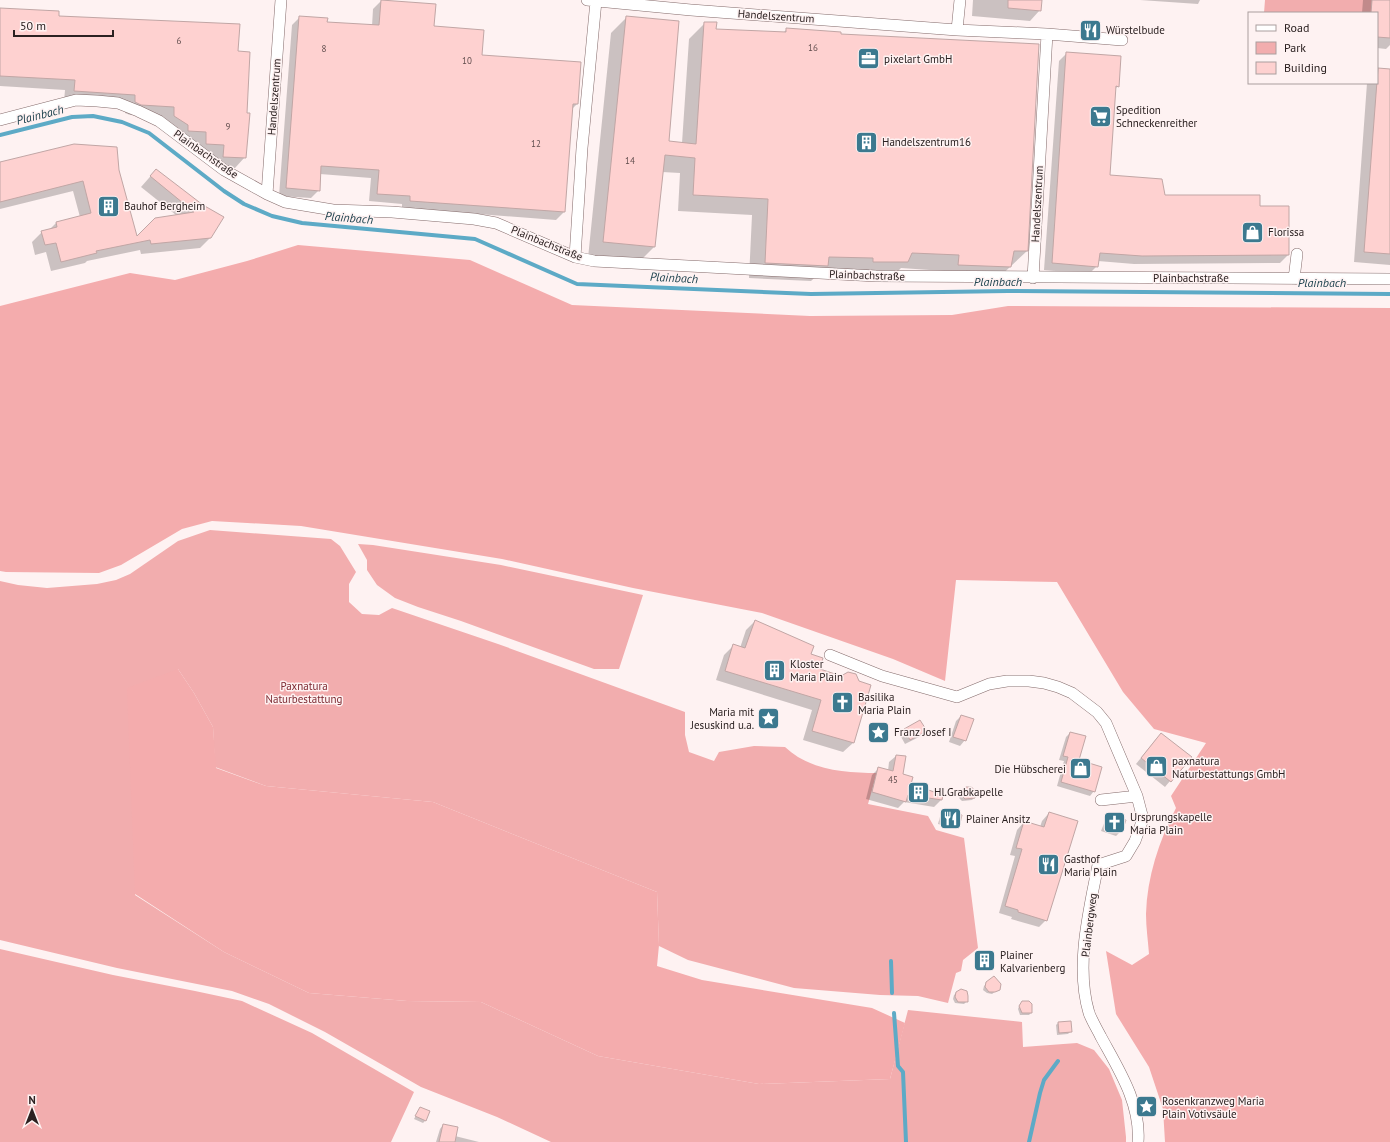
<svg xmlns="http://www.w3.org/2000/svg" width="1390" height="1142" viewBox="0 0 1390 1142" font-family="'PT Sans',sans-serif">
  <rect width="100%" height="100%" fill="#fef2f2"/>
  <path fill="#f2adae" d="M1265,0H1390L1377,13H1264Z
    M210,530L331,539L340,546L356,572L349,584V602L362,614L379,615L392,608L498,644L685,712V735L689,752L714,761L719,752L754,746L785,747C809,770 845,773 877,773L868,804L928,816L936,830L964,838L978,948L963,960L961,971L956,973L948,1003L918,996L880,995L794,988L688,960L659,946L657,892L433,802L266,786L215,767L213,727L194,693L178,669L135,895L224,952L309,993L407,1001L481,1002L598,1056L759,1084L890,1079L908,1010L1022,1022L1023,1047L1077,1043L1094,1050L1109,1069L1122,1100L1126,1137V1142H551L497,1117L421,1087L325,1032L269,1004L232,991L117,968L0,940V581L18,585L47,588L97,584L116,580L130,574L178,541Z
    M358,544L373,545L501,565L643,595L619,669H594L461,621L418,607L395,598L377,585L367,570V560Z
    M0,949L113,975L195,991L242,1001L312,1033L414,1092L391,1142H0Z"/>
  <path fill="#f4acad" d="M298,245L470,260L572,305L810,316L952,315L1008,306L1390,308V1142H1165L1163,1109L1149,1067L1116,1014L1106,951L1132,965L1149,954C1148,941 1146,927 1146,914C1147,877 1159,841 1176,808L1171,796L1206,743L1154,729L1123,692L1057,582L956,580L945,681L893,659L762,613L633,588L502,559L301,526L212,521L182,529L121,565L99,573L6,572L0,571V306L130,273L175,280L247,261Z
    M178,669L194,693L213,727L216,768L266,786L433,802L657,892L659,945L657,966L702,980L872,1008L905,1023L890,1079L759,1084L598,1056L481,1002L407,1001L309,993L224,952L135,894L127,688Z"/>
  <path fill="#0003" fill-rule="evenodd" d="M973,0H1041L1040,10L1030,21L972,16Z
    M1140,0H1200L1198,4Z
    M1363,0H1390V45L1386,49L1377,48V13H1362Z
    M381,1L433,27L481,56L577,104L572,109L564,212L556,220L402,208V204L369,201L371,178L320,174L319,190L311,198L279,196L292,25L300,17L326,23L372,26L373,9Z
    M0,9L58,17L237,52L246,114L245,157L235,168L213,167L164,127V117L130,115L125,113V105L64,101L65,90L0,86Z
    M627,17L668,142L682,143L689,39L705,23L715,30L783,33L787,29L840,34L1027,251L994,282L943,281L944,271L901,268L891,278L820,273L811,281L749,278L752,215L678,211L680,173L662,172L654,247L638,263L588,258L611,33Z
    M1067,53L1118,86L1115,89L1109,176L1165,196L1259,207L1288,255L1280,263L1134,264L1098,261L1097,266L1089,274L1044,270L1059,61Z
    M1378,70H1390V265L1354,262L1367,83H1377Z
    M0,163L118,170L136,238L176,215L141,187L156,170L202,206L210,238L200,248L141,254L140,250L87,261L85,263L51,271L46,252L35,255L32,242L42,232L49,230L56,223L80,217L73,191L0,209Z
    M755,621L810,655L818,670L870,686L853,743L843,752L803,740L812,710L716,680L724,655L733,646L740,648L746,630Z
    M961,716L965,740L960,746L949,742L956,721Z
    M905,730L926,731L921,736L905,744L900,735Z
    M1070,733L1078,761L1094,791L1090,796L1057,786L1064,761L1059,760L1066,737Z
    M1156,739L1190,757L1165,787L1136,764Z
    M896,756L902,775L910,784L942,796L941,800L934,807L904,802L898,808L866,799L872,775L879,768L888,771L889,762ZM903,793L920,796L925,798L903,795Z
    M963,791L974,798L972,800L962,801L959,798L960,793Z
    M943,811L958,827L956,829L938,824L941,813Z
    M1049,813L1046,920L1039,927L1011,919L1012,917L999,913L1015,856L1010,855L1017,830L1024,822L1040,827L1042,821Z
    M1110,816L1121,831L1116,836L1101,831L1105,821Z
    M987,983L999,989L992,994L987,993L983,990L984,986Z
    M957,992L967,1001L964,1004L955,1003L953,999L954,995Z
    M1020,1004L1031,1005V1013L1029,1015H1020L1018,1009Z
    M1058,1023L1070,1032L1068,1034L1057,1035L1056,1025Z
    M420,1108L425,1121L423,1123L414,1119Z
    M443,1125L455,1136L479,1142H436L440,1129Z"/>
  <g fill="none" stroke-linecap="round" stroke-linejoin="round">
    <path stroke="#5daac6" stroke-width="4" d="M0,135L72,117L93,116L122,122L149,133L224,191L244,204L272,216L302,223L475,239L577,284L811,294L1008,291L1390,294
      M891,961L892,993
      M894,1013L898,1066L903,1072L906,1142
      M1029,1142L1040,1093L1044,1080L1058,1061"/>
  </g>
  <path fill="#fed1d0" stroke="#c1a6a5" d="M381,0L436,4L434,26L484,30L482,55L581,62L578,104H573L565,212L410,201V196L377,194L379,170L321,166L320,191L286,188L299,16L328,18L327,22L379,25Z
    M1008,0H1042L1041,11L1008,8Z
    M1372,0H1390V38L1377,37V13H1371Z
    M0,8L59,11V16L240,24L238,51L250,52L247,113H250L246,158L223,157L224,145L206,144V132L188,131V125L174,116V107L141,105L135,102V95L74,91L75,80L0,76Z
    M626,16L679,21L669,141L696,144L704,22H717L716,29L786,32V28L841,32V34L1039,44L1028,251H1014L1011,267L958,265L959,255L912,253L908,262H873V258L829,257L828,266L765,263L768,199L693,195L695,158L665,155L655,247L603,242Z
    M1066,52L1121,56L1119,87L1116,86L1110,175L1162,179L1165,195H1260V206H1289V255L1142,256L1100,253L1098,267L1052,263Z
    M1378,68L1390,69V254L1364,252Z
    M74,144L117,147L119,170L137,236L155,218L194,212L150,176L156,169L203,205L224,217L211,238L151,244L150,240L96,251L97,253L61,262L56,243L45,245L41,231L57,227L56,222L91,213L83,181L0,202V162Z
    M755,620L814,646L811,654L823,658L820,669L841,676L848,672L856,674L859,681L871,685L854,743L812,731L821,700L725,671L733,644L745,648Z
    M961,715L974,719L966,741L953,737Z
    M920,720L927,731L910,740L904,729Z
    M1070,732L1086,736L1079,760L1102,767L1095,792L1061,782L1068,757L1063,756Z
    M1161,733L1192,757L1171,782L1141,758Z
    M896,755L906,756L903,774L913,777L911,784L943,795L942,800L908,795L906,802L872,792L878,767L893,771Z
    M966,787H971L975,790V798L965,799L961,795L962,790Z
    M943,810L962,815L959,828L940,822Z
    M1049,812L1078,821L1047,921L1018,912V910L1005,906L1022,849L1016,848L1024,821L1044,827Z
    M1109,815L1126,820L1122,832L1105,826Z
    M994,976L1001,984L1000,990L995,992H989L985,987L986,982Z
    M961,989L967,991L968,996V1002H958L955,997L956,992Z
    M1022,1001H1029L1032,1004V1013H1022L1019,1006Z
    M1071,1021L1072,1032L1059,1033L1058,1022Z
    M420,1107L430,1111L426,1121L415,1116Z
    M443,1124L458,1127L455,1142H439Z"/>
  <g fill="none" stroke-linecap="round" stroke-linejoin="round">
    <defs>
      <path id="street" d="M587,0L691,10L957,30L1047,34L1122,40
        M957,30L960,0
        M0,120L76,100L97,101L118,103L138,111L159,121L224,170L267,194L285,202L333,210L392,212L474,219L496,223L575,257L594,261L876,276L1390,279
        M267,194L281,0
        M575,257L582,148L596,1
        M1033,278L1047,34
        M1294,279L1297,254
        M830,655L882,676L957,697L989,684L1007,681H1029L1044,683L1058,687L1072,693L1097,712L1106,723L1137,796L1143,819L1135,841L1126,856L1098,865C1089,911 1075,966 1089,1013C1092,1021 1097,1029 1101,1037C1119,1070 1141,1104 1138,1142
        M1101,800L1137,796"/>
    </defs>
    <use href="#street" stroke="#846b6b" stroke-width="12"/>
    <use href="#street" stroke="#fff" stroke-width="11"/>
  </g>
  <defs>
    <symbol id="restaurant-square" viewBox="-11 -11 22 22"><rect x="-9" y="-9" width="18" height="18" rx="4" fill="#3c798f" stroke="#fef2f2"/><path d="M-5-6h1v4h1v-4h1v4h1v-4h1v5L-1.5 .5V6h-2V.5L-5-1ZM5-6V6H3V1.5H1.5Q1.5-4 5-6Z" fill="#fff"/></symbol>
    <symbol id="office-square" viewBox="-11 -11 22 22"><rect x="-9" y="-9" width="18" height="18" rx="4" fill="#3c798f" stroke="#fef2f2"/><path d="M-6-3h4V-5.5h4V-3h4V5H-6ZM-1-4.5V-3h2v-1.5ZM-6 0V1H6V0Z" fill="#fff"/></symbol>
    <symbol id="supermarket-square" viewBox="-11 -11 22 22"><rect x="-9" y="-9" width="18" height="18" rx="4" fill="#3c798f" stroke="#fef2f2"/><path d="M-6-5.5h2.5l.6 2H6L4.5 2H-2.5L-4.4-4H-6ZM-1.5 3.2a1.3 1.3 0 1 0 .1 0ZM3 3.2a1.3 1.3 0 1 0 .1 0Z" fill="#fff"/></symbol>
    <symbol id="building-square" viewBox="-11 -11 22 22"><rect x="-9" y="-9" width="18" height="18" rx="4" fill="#3c798f" stroke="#fef2f2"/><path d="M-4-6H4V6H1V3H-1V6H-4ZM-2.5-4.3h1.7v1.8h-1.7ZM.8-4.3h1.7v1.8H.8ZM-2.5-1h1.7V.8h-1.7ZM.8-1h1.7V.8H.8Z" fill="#fff"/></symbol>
    <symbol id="shop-square" viewBox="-11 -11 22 22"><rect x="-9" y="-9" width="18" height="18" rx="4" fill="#3c798f" stroke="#fef2f2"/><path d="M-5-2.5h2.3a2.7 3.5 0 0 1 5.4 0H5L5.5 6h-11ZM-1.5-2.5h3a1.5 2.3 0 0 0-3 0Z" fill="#fff"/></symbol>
    <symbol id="church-square" viewBox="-11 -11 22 22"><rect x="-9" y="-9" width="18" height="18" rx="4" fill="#3c798f" stroke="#fef2f2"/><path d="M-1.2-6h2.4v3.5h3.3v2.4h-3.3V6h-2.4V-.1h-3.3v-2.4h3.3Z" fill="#fff"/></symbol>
    <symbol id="sight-square" viewBox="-11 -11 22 22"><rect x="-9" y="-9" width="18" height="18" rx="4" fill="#3c798f" stroke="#fef2f2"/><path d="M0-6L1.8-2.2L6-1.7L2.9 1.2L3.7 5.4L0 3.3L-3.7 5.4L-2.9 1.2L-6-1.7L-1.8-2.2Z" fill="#fff"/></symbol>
  </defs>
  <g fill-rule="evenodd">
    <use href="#restaurant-square" x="1078" y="18" width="25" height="25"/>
    <use href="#office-square" x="856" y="46" width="25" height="25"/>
    <use href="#supermarket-square" x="1088" y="104" width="25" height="25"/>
    <use href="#building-square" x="854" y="130" width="25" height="25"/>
    <use href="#building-square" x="96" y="194" width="25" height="25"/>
    <use href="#shop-square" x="1240" y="220" width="25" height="25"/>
    <use href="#building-square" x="762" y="658" width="25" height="25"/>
    <use href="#church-square" x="830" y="690" width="25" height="25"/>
    <use href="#sight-square" x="756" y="706" width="25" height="25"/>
    <use href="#sight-square" x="866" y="720" width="25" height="25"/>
    <use href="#shop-square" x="1144" y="754" width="25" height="25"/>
    <use href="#shop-square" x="1068" y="756" width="25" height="25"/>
    <use href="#building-square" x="906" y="780" width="25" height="25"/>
    <use href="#restaurant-square" x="938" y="806" width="25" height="25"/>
    <use href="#church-square" x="1102" y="810" width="25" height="25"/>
    <use href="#restaurant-square" x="1036" y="852" width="25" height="25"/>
    <use href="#building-square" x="972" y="948" width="25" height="25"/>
    <use href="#sight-square" x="1134" y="1094" width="25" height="25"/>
  </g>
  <g text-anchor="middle" stroke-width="3" stroke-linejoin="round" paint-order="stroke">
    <g font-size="9" fill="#604d4d">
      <text x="179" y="44">6</text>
      <text x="813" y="51">16</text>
      <text x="324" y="52">8</text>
      <text x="467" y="64">10</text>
      <text x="228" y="130">9</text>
      <text x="536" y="147">12</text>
      <text x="630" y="164">14</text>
      <text x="893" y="783">45</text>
    </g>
    <g font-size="11" fill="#2b2121" stroke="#fef2f2">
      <text transform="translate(776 16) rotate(4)" y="4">Handelszentrum</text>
      <text transform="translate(274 97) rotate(-86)" y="4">Handelszentrum</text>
      <text transform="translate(206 154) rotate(35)" y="4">Plainbachstraße</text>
      <text transform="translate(1037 204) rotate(-87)" y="4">Handelszentrum</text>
      <text transform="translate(547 243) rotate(22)" y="4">Plainbachstraße</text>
      <text transform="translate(867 275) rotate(2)" y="4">Plainbachstraße</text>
      <text x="1191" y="282">Plainbachstraße</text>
      <text transform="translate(1089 925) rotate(-83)" y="4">Plainbergweg</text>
    </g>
    <g font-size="11" fill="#2b2121" stroke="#fef2f2" text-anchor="start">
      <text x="1106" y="34">Würstelbude</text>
      <text x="884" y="63">pixelart GmbH</text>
      <text x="1116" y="114">Spedition<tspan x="1116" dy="13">Schneckenreither</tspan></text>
      <text x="882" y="146">Handelszentrum16</text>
      <text x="124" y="210">Bauhof Bergheim</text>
      <text x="1268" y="236">Florissa</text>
      <text x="790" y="668">Kloster<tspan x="790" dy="13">Maria Plain</tspan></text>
      <text x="858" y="701">Basilika<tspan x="858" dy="13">Maria Plain</tspan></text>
      <text x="754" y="716" text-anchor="end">Maria mit<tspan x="754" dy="13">Jesuskind u.a.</tspan></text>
      <text x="894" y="736">Franz Josef I</text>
      <text x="1172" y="765">paxnatura<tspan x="1172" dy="13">Naturbestattungs GmbH</tspan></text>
      <text x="1066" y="773" text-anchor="end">Die Hübscherei</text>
      <text x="934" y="796">Hl.Grabkapelle</text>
      <text x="1130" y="821">Ursprungskapelle<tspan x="1130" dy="13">Maria Plain</tspan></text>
      <text x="966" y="823">Plainer Ansitz</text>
      <text x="1064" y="863">Gasthof<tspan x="1064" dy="13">Maria Plain</tspan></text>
      <text x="1000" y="959">Plainer<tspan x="1000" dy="13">Kalvarienberg</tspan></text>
      <text x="1162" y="1105">Rosenkranzweg Maria<tspan x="1162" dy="13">Plain Votivsäule</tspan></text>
    </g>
    <g font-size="11" fill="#7d2931" stroke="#fef2f2">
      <text x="304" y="690">Paxnatura<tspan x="304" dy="13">Naturbestattung</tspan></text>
    </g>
    <g font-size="12" font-style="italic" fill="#1e424e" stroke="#fef2f2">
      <text transform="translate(40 115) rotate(-14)" y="4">Plainbach</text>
      <text transform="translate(349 218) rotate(5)" y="4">Plainbach</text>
      <text transform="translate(674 278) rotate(3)" y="4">Plainbach</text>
      <text x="998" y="286">Plainbach</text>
      <text x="1322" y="287">Plainbach</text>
    </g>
  </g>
  <rect x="1248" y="12" width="130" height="72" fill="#fef2f2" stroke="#aa9e9e"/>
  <rect x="1256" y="25" width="20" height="6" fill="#ffffff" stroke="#aa9e9e"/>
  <text x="1284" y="32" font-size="12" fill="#2b2121">Road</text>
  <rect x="1256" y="42" width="20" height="12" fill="#f2adae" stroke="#aa9e9e"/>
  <text x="1284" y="52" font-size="12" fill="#2b2121">Park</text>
  <rect x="1256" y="62" width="20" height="12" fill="#fed1d0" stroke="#aa9e9e"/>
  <text x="1284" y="72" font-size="12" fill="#2b2121">Building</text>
  <g transform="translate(32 1110)" stroke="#fef2f2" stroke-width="3" paint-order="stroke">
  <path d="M0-3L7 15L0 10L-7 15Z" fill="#2b2121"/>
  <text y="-6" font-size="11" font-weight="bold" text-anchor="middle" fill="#2b2121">N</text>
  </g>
  <path d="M14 30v6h99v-6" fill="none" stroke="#2b2121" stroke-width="2"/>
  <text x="20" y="30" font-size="12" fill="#2b2121" stroke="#fef2f2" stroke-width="3" paint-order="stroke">50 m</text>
</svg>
